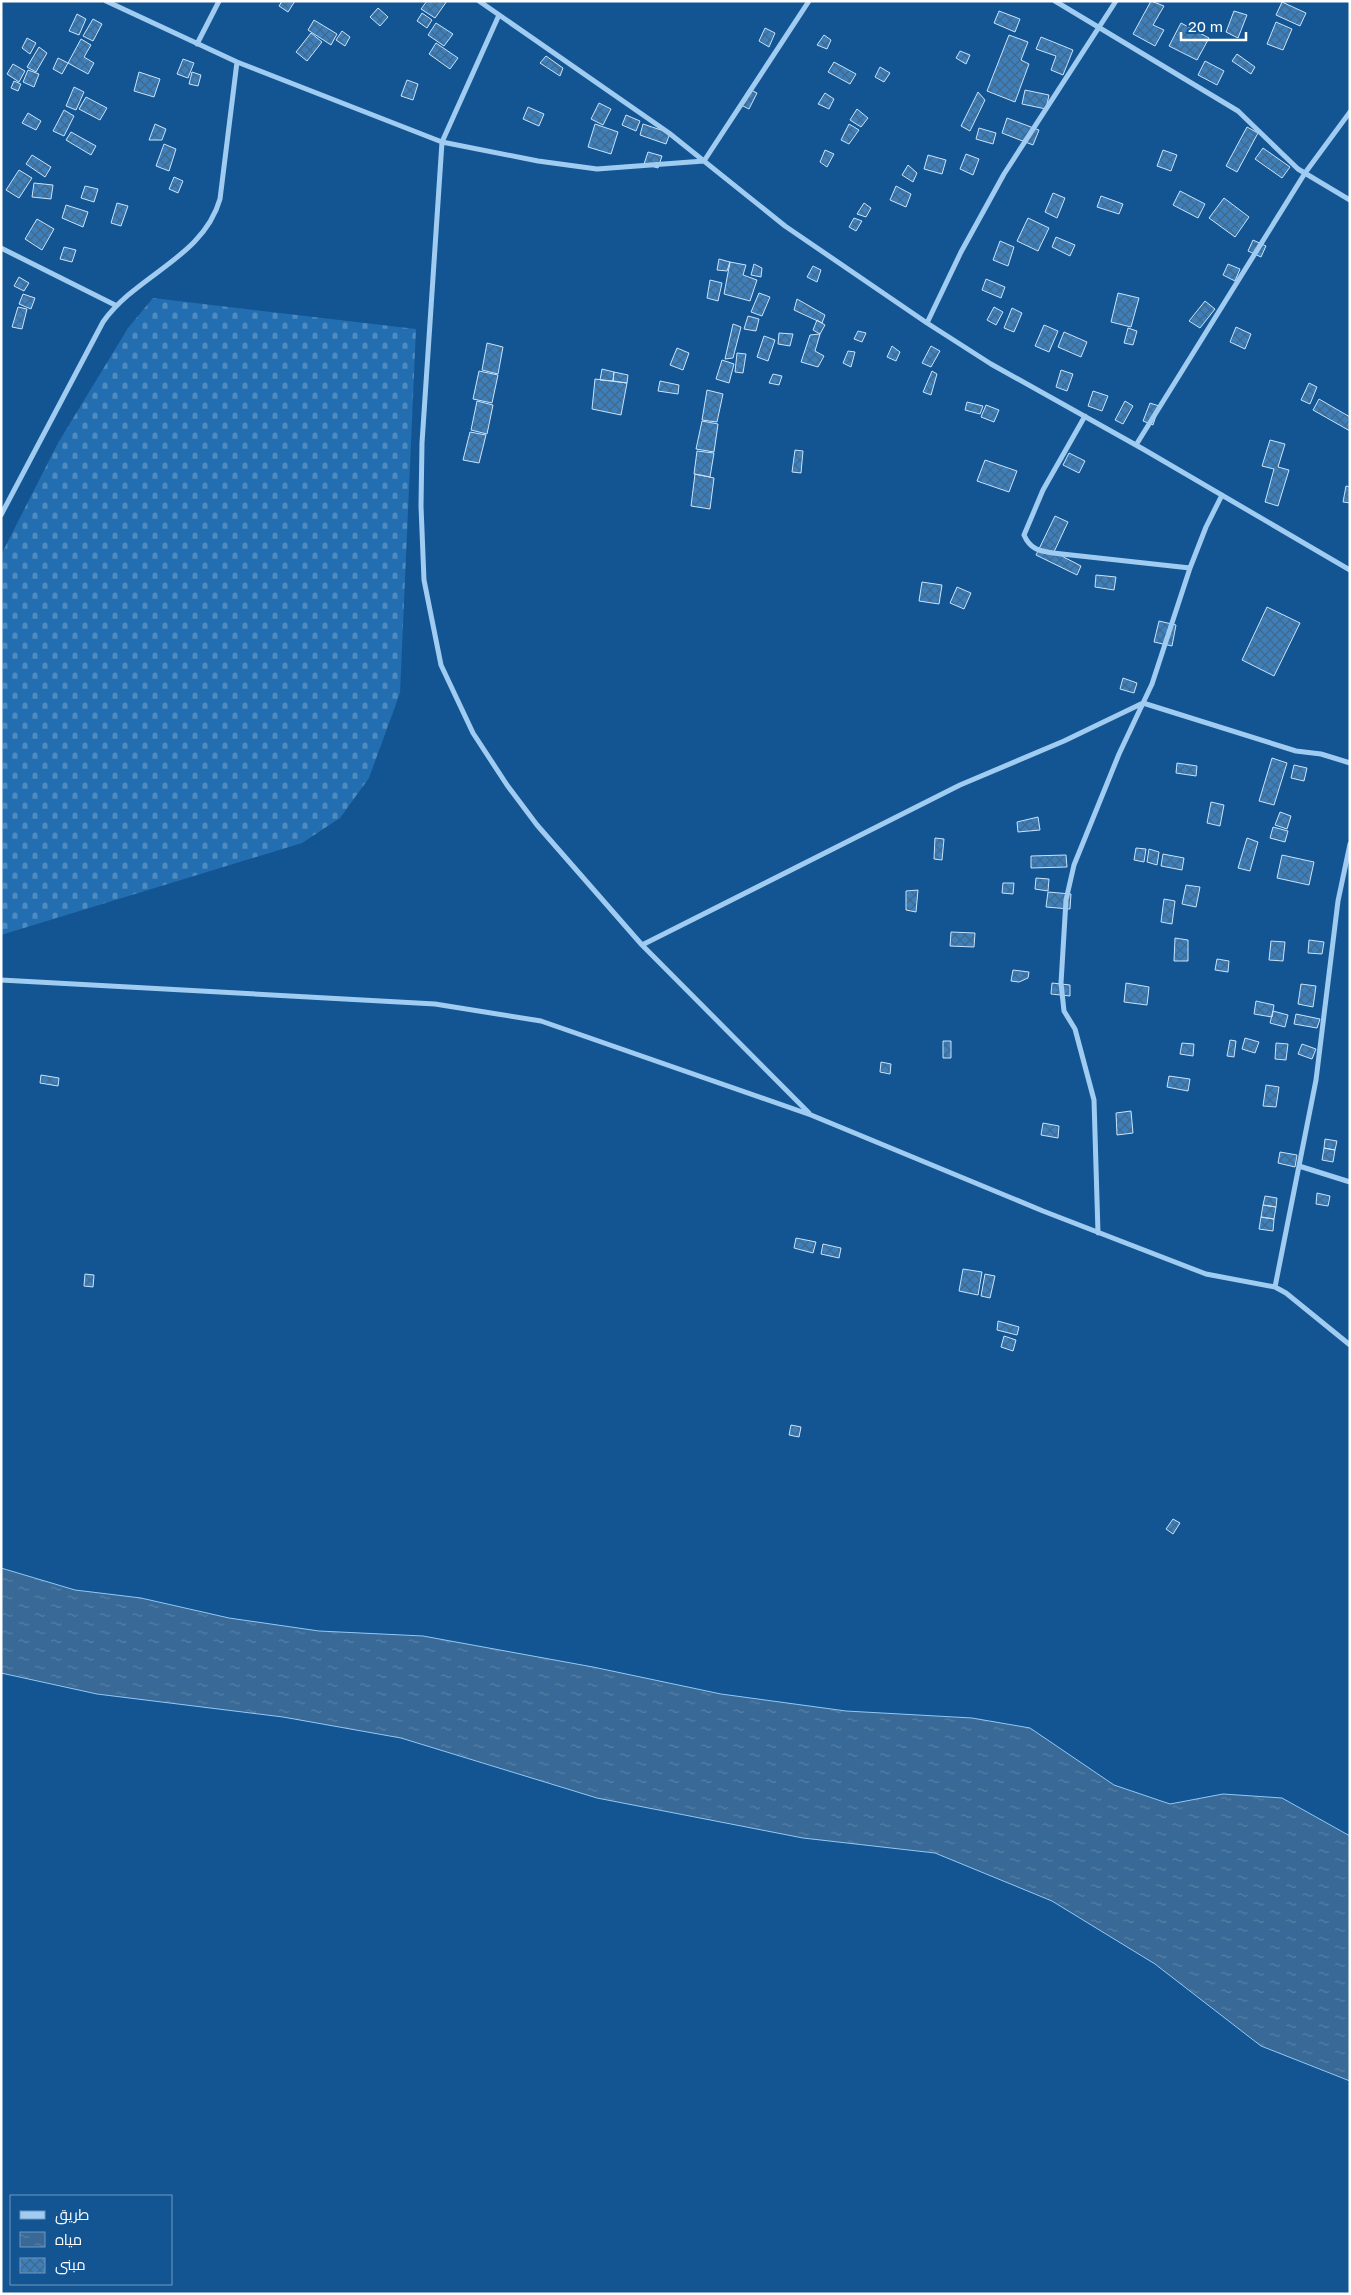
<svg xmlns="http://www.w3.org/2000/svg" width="1351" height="2295" viewBox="0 0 1351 2295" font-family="'Golos Text',Cairo,sans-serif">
  <defs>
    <pattern id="cemetery-stones" width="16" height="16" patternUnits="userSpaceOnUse" patternTransform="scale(1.25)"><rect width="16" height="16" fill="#226eb0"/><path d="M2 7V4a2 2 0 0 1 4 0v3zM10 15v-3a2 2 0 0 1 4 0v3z" fill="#4e8bc0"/></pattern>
    <pattern id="water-ripples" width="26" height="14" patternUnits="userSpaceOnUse" patternTransform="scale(1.25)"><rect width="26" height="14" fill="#396996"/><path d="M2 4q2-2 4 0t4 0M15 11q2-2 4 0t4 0" fill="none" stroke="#5780a6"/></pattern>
    <pattern id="building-cross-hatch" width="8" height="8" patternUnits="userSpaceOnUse" patternTransform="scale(1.25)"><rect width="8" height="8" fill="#3c7fbb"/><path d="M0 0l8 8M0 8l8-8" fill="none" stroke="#436889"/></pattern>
  </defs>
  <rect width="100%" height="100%" fill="#135593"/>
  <path fill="url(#cemetery-stones)" d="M153,298L416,329L400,693L369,778L340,818L302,843L1,935V555L58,443L128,328Z"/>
  <path fill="url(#water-ripples)" stroke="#92c8f5" d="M1,1568L75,1590L141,1598L229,1618L319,1631L423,1636L593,1667L721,1694L846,1711L972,1718L1030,1728L1114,1785L1170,1804L1223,1794L1282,1798L1350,1836V2081L1261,2046L1155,1964L1052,1901L935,1853L803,1838L597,1798L401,1738L283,1717L97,1694L1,1673Z"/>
  <path fill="url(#building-cross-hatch)" stroke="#c8e4fd" d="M282,1H295L288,12L279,6Z
    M427,1H447L435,18L421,9Z
    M1151,1L1164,6L1153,25L1164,30L1155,46L1133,34Z
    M1282,2L1306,13L1300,26L1276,15Z
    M378,8L388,17L380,26L370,17Z
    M999,11L1020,19L1015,32L994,23Z
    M1234,11L1247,15L1238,38L1226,32Z
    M422,13L432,20L427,28L417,21Z
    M77,14L86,19L79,35L69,31Z
    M93,19L102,24L93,41L83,36Z
    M314,20L337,34L331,45L308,30Z
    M1276,22L1292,29L1283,50L1267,44Z
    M436,23L453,34L444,46L428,35Z
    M1181,23L1209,38L1197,60L1169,46Z
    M765,28L775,33L769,47L759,41Z
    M342,31L350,37L345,46L336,40Z
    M311,33L322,42L307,61L296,52Z
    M824,35L831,40L827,49L817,45Z
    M1009,35L1028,42L1021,60L1029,64L1015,102L987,91Z
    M1041,37L1073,50L1063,75L1051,70L1056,56L1036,49Z
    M27,38L36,43L30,54L22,48Z
    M81,39L91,45L84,57L94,63L88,74L68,63Z
    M436,43L458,58L450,69L429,54Z
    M39,47L47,53L36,72L27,67Z
    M960,51L970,55L966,64L956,58Z
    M1237,54L1255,67L1251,74L1232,61Z
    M546,56L563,68L560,76L540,63Z
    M58,58L68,63L62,74L53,69Z
    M183,59L194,63L188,78L177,74Z
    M1205,61L1224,71L1217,85L1198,75Z
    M834,62L856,74L850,84L828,72Z
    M13,64L25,71L19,82L7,74Z
    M880,67L890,73L884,82L875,77Z
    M28,70L39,74L34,87L23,82Z
    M139,72L160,79L154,97L134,91Z
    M192,72L201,75L198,86L189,84Z
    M407,80L418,84L413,100L401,96Z
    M14,81L21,84L18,91L11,88Z
    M74,87L84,92L76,110L66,106Z
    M749,89L757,93L749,109L741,105Z
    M1025,90L1049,95L1046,109L1022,104Z
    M978,92L985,100L970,131L961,126Z
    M825,93L834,99L829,109L818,104Z
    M86,97L107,108L100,120L79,109Z
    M599,103L611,109L603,125L591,119Z
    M528,107L544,114L539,126L523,119Z
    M857,109L868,118L861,127L850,120Z
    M64,110L74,116L64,136L53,131Z
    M28,113L41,121L36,130L22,123Z
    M626,115L640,121L636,131L622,125Z
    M1007,118L1039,130L1033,145L1002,133Z
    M155,124L166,129L162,140H149Z
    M595,124L618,132L611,154L588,147Z
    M643,124L670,133L666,144L640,135Z
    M849,124L859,130L849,144L841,140Z
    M1247,127L1258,133L1237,172L1226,166Z
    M979,128L996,133L993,144L976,139Z
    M71,132L96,146L91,155L66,140Z
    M164,144L176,149L169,171L156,166Z
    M1263,148L1290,167L1282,178L1255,159Z
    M825,150L834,154L827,167L820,162Z
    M1163,150L1177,155L1171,171L1157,166Z
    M648,152L662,156L658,168L644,164Z
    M966,154L979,159L973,175L960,169Z
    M32,155L51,167L45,177L26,164Z
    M928,155L946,160L942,174L924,169Z
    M908,165L917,173L913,182L902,175Z
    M19,170L32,178L19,198L6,190Z
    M174,177L183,181L178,193L169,189Z
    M34,183L53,185L51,199L32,197Z
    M85,186L98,189L94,202L81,198Z
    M896,186L911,194L906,207L890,200Z
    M1180,191L1205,204L1198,218L1173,205Z
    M1053,193L1065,198L1057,218L1045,212Z
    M1101,196L1123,204L1119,214L1097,207Z
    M1224,198L1249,217L1235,237L1209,218Z
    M117,203L128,206L121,226L111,223Z
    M864,203L871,208L866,217L857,214Z
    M66,205L88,212L83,227L62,218Z
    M854,218L862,221L856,231L849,227Z
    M1028,218L1049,228L1038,251L1017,241Z
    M37,219L54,229L42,250L25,239Z
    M1056,237L1075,245L1070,256L1052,247Z
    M1253,240L1266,246L1261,257L1248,251Z
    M1000,241L1014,247L1008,266L993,260Z
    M64,247L76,250L72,262L60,259Z
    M719,259L730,262L727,271L717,270Z
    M730,262L746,265L743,275L757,280L750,301L724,294Z
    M754,264L762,268L761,277L751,275Z
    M1228,264L1240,269L1235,281L1223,275Z
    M813,266L821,270L817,282L807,277Z
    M19,277L29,283L24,291L14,286Z
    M986,279L1005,287L1001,298L982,290Z
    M710,280L722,283L718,301L707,298Z
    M759,293L770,297L762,316L751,312Z
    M1118,293L1139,298L1131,327L1111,322Z
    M23,294L35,298L31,309L19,304Z
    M797,299L825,315L822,323L794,310Z
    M1205,301L1215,309L1200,328L1189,321Z
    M18,307L27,309L22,329L12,327Z
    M994,307L1003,312L996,325L987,320Z
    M1012,308L1022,313L1014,332L1004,328Z
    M748,316L759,319L756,331L744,329Z
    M817,320L825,325L820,334L813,330Z
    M733,324L741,327L733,358L725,359Z
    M1044,325L1058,331L1049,352L1035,346Z
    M1236,327L1251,334L1245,349L1230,342Z
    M1128,328L1137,331L1133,345L1124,343Z
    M858,331L866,333L862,342L854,339Z
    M1064,332L1087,342L1081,357L1058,347Z
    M779,333L793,334L790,346L778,344Z
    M820,334L815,351L824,356L818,367L801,362L810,335Z
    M764,336L775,340L768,361L757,357Z
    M487,343L503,347L498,374L482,370Z
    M892,346L900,352L896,361L887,357Z
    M931,346L940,351L931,367L922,363Z
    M677,348L689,353L683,370L670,365Z
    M848,351L855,352L851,367L843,363Z
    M737,353L746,354L743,373L735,372Z
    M722,360L734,364L729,383L716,379Z
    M602,369L614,372L613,381L600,380Z
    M1061,370L1073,374L1067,391L1056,387Z
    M479,371L498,375L492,403L473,399Z
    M932,371L937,374L931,395L923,392Z
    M614,372L628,375L627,383L613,381Z
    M773,374L782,376L779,385L769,383Z
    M595,379L627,383L621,415L592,409Z
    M660,381L679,385L678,394L658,391Z
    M1309,383L1317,387L1310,404L1301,400Z
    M707,390L723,394L717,422L702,420Z
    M1093,391L1108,396L1102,411L1088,406Z
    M1319,399L1350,417V431L1313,410Z
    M477,401L493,405L487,434L471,430Z
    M1125,401L1133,406L1123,424L1115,420Z
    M967,402L983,406L980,414L965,410Z
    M1150,403L1159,406L1153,425L1143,421Z
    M986,405L999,410L994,422L981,417Z
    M702,421L718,424L714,452L696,449Z
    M470,432L486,435L479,463L463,460Z
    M1270,440L1285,444L1278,467L1289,470L1278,506L1265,502L1274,469L1262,466Z
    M795,450L803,451L801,473L792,472Z
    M697,451L714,453L710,477L694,474Z
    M1069,453L1085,461L1079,473L1063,465Z
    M985,460L1017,471L1009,492L977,481Z
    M695,474L714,478L710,509L691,506Z
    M1346,486L1350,487V503L1343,502Z
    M1055,516L1068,522L1054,552L1081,566L1077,575L1036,555Z
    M1096,575L1116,577L1114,590L1095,587Z
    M922,582L942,585L939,604L919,601Z
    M957,587L971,593L964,609L950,603Z
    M1267,607L1300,623L1274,676L1242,660Z
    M1159,621L1176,625L1172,646L1154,642Z
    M1123,678L1137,683L1134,693L1120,689Z
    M1272,758L1287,763L1274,805L1259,801Z
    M1177,763L1197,766L1196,776L1176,773Z
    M1294,765L1307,768L1304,781L1291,778Z
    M1211,802L1224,805L1220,826L1207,823Z
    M1280,812L1291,816L1287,829L1275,825Z
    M1038,817L1040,830L1018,832L1017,822Z
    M1273,827L1288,831L1285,842L1270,838Z
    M935,838L944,839L942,860L934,859Z
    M1247,838L1258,842L1250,871L1238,868Z
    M1136,848L1146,849L1144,862L1134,860Z
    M1149,849L1159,852L1157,865L1147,862Z
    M1163,854L1184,858L1182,870L1161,866Z
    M1066,855L1067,867L1031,868V856Z
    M1282,855L1314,862L1309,885L1277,878Z
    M1036,878L1049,879L1048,891L1035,889Z
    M1003,883H1014L1013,894L1002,893Z
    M1186,885L1200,887L1196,907L1182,904Z
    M918,890L916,912L906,910V891Z
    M1048,892L1071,894L1070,909L1046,907Z
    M1164,899L1175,901L1172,924L1161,922Z
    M951,932L975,933L974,947L950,946Z
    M1175,938L1188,940V961H1174Z
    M1309,940L1324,942L1322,954L1308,953Z
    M1271,941L1285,942L1283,961L1269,960Z
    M1217,959L1229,961L1228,972L1215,970Z
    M1013,970L1029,972L1028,978L1019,982L1011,981Z
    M1052,983L1070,985V996L1051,994Z
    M1126,983L1149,987L1147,1005L1124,1002Z
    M1301,984L1316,986L1313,1007L1298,1004Z
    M1256,1001L1274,1005L1272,1017L1254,1014Z
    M1273,1011L1288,1015L1285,1027L1270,1023Z
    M1296,1014L1320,1019L1317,1028L1294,1024Z
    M1245,1038L1259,1042L1255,1053L1242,1049Z
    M1230,1040L1236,1041L1234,1057L1227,1056Z
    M943,1041H951V1058H943Z
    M1182,1043L1194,1044L1193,1056L1180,1054Z
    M1276,1043L1288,1044L1286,1060L1275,1059Z
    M1302,1044L1316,1049L1312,1059L1298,1054Z
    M881,1062L891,1064L890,1074L880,1072Z
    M41,1075L59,1078L58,1086L40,1083Z
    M1169,1076L1190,1079L1188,1091L1167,1087Z
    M1266,1085L1279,1087L1276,1107L1263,1106Z
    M1131,1111L1133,1133L1117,1135L1116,1113Z
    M1043,1123L1059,1126L1058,1138L1041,1135Z
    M1325,1139L1337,1141L1335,1150L1324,1148Z
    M1324,1148L1335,1150L1333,1162L1322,1160Z
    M1280,1152L1297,1155L1295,1167L1278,1163Z
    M1317,1193L1330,1196L1328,1206L1316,1204Z
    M1265,1196L1277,1198L1276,1207L1263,1205Z
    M1263,1205L1276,1207L1274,1219L1261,1217Z
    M1261,1217L1274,1219L1273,1231L1259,1229Z
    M796,1238L816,1242L813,1253L794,1248Z
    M823,1244L841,1248L839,1258L821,1254Z
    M963,1269L982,1272L978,1295L959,1291Z
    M85,1274L94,1275L93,1287L84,1286Z
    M985,1274L995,1276L990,1298L981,1296Z
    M998,1321L1019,1327L1017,1335L997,1330Z
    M1004,1336L1016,1340L1013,1351L1001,1347Z
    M791,1425L801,1427L799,1437L789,1435Z
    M1173,1519L1180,1523L1173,1534L1166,1529Z"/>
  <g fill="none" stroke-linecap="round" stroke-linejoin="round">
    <path stroke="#a1ccf2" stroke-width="5" d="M106,1L237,62L442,142L538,161L597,169L704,161L809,1
      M479,1L669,133L785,226L927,323L991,364L1143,449L1350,570
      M1055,1L1238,111L1298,169L1350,200
      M499,15L442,142L422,443L421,506L424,580L441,665L473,733L507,785L537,825L642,945L809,1113
      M197,44L219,1
      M1,248L115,305
      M927,323L961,252L1004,174L1116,1
      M1085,416L1043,490L1024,535C1030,549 1039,551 1053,553L1190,568
      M1136,445L1305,173L1350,112
      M1,515L103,322C137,274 203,258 220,199L237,62
      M642,945L960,785L1064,741L1143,703L1296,751L1321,754L1350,763
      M1,980L435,1004L541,1021L811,1115L1043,1211L1206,1274L1275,1287L1286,1293L1350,1345
      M1299,1166L1350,1182
      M1098,1233L1094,1100L1075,1029L1064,1011L1061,983L1066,900L1074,865L1119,754L1152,684L1190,568L1206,527L1222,495
      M1275,1287L1316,1080L1338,901L1350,844"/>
  </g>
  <rect width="1351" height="2295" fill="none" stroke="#ffffff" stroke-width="5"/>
  <rect x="10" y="2195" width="162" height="90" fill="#135593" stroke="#7199be"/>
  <rect x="20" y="2211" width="25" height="8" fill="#a1ccf2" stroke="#7199be"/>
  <text x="55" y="2220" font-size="15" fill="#ffffff">طريق</text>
  <rect x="20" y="2232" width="25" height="15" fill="url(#water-ripples)" stroke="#7199be"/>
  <text x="55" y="2245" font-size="15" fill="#ffffff">مياه</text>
  <rect x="20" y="2258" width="25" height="15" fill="url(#building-cross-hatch)" stroke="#7199be"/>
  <text x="55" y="2270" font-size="15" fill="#ffffff">مبنى</text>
  <path d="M1181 32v8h65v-8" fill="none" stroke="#ffffff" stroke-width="2.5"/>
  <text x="1188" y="32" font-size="15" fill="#ffffff" stroke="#135593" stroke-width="4" paint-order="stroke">20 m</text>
</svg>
